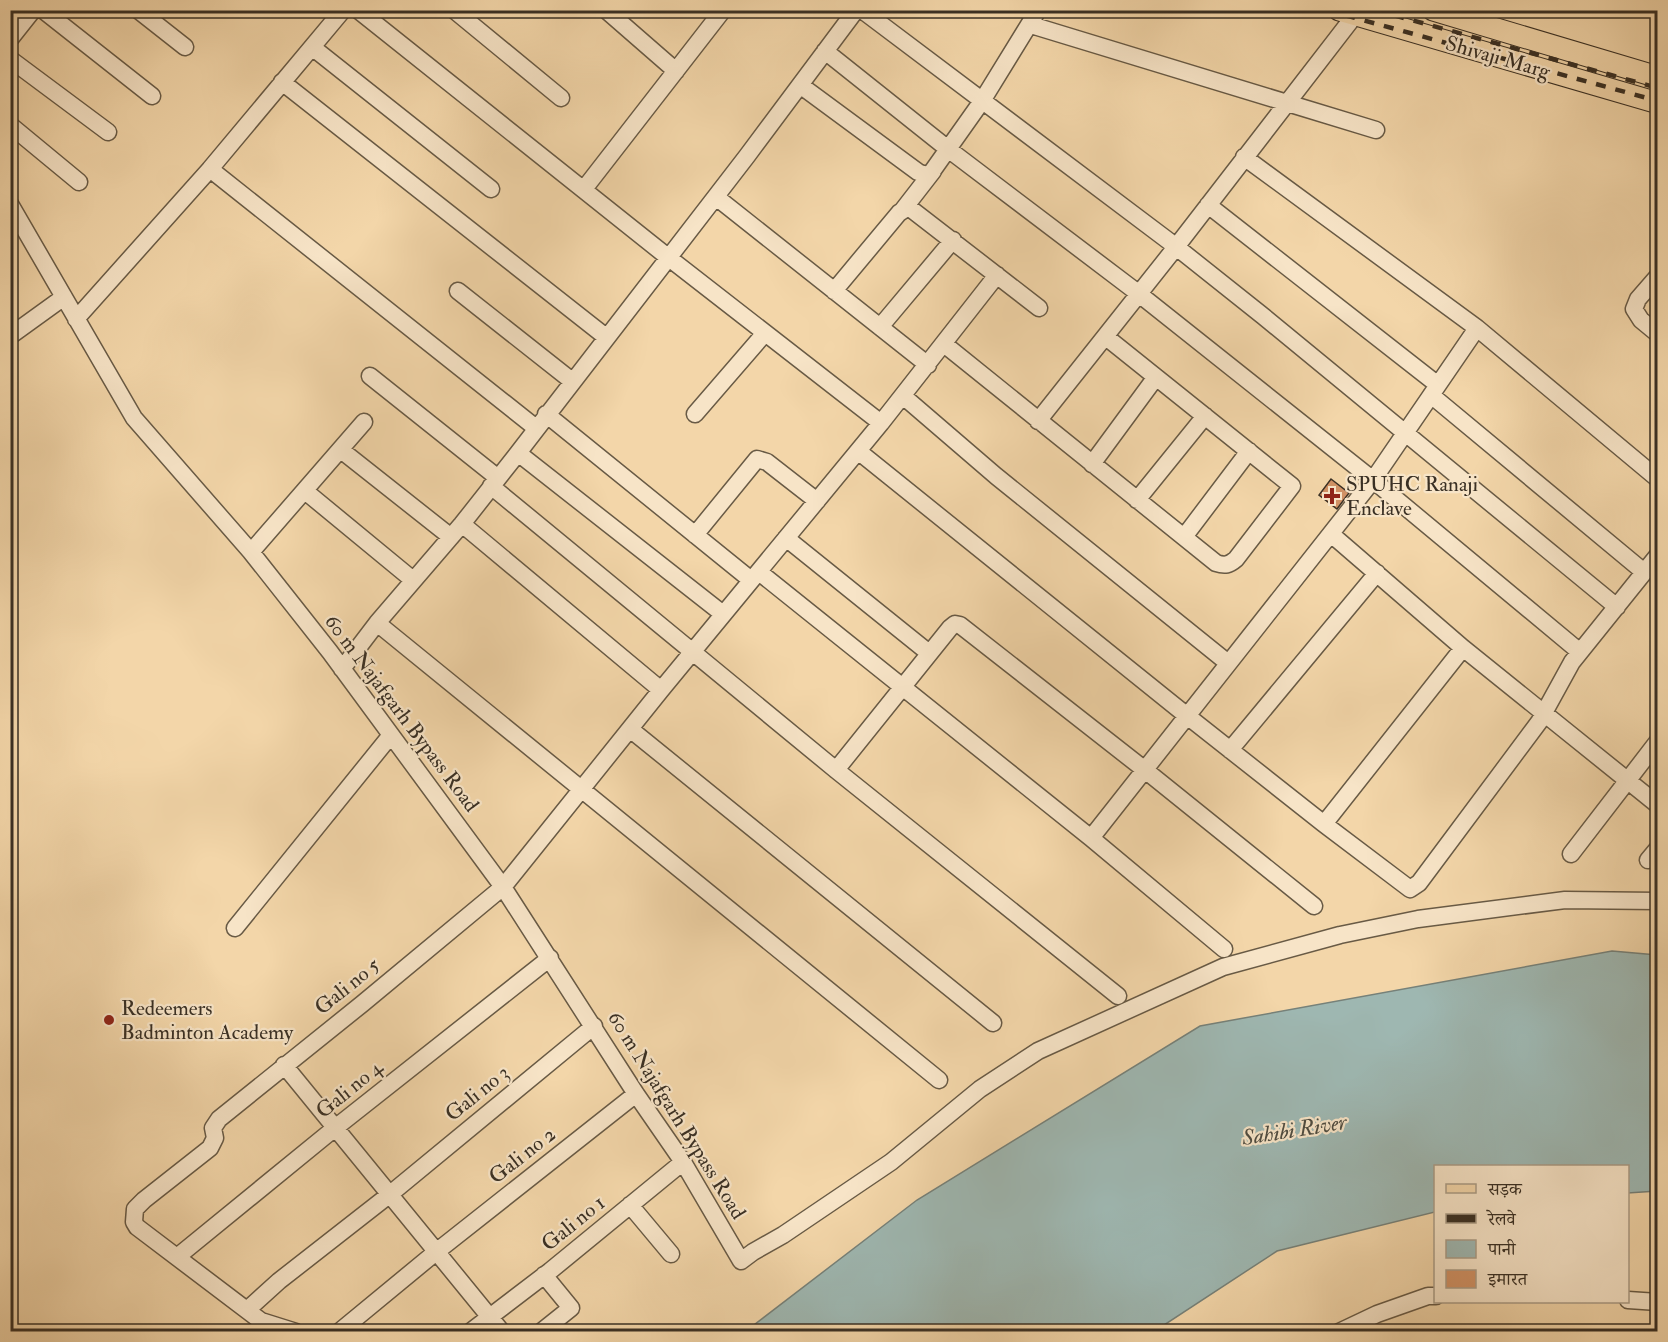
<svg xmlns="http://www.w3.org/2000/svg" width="1668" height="1342" viewBox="0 0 1668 1342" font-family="'IM FELL Double Pica','Noto Serif Devanagari',serif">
  <rect width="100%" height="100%" fill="#f3d6a9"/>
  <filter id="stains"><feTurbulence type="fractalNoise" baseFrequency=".00333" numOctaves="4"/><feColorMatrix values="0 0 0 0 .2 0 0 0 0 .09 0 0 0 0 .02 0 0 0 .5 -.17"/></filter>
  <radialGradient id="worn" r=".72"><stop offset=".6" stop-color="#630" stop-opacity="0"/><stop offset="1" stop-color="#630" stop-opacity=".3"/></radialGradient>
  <path fill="#9eb7b1" stroke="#768179" stroke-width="1.5" d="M1612,951L1657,955V1191L1628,1193V1166H1436L1435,1212L1277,1251L1155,1331H746L917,1200L1200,1026Z"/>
  <path fill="#d19265" stroke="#3a3024" stroke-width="1.5" d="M1331,479L1349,493L1337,509L1319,495Z"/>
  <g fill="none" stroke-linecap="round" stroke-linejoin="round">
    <defs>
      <path id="minor" d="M43,10L152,96
        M138,10L185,47
        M358,10L669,258L881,423
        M454,10L561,98
        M606,10L676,71
        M862,10L1170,242L1263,316L1617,607
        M1031,25L1376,130
        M10,39L33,10
        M312,47L491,189
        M825,51L948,149L1134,290L1373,480L1580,652
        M10,59L108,132
        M282,82L606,337
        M800,85L918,172L925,175L931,173L982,101L1038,10
        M10,125L79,182
        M1244,157L1477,328L1658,479
        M210,169L536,428
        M584,189L723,10
        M716,197L928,365
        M10,204L134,418L251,552L330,652L503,887L636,1094L683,1162L741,1261L753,1252L783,1235L891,1162L980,1089L1038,1051L1223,967L1340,935L1418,919L1565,900L1658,901
        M1208,205L1438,385
        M902,211L933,171
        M1658,276L1638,299L1634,309L1641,320L1658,334
        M458,291L572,381
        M834,291L899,213L905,209H911L1039,308
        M76,319L210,169L343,10
        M880,327L953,240
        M10,336L64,297
        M944,344L1216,563C1225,566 1229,565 1236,559L1292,486L1106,337
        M370,376L498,478
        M1431,395L1644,572
        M903,396L996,476L1228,663
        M546,414L751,580
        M695,414L765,333
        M1038,421L1176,247L1355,15
        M341,450L451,537
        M858,451L1186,715L1324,824L1410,889L1419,883L1539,722L1572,662L1658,555
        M518,453L723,614
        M1092,464L1156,377
        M491,486L836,770L1118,996
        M305,491L413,580
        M1137,500L1205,416
        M462,524L661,690
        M1331,534L1463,648L1658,805
        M695,535L757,459L767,462L817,501
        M1184,537L1249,451
        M786,538L929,653
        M251,552L364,422
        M759,572L1091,838L1224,949
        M377,623L939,1080
        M342,669L377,623L462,524L518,453L747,156L856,10
        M630,729L993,1023
        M1230,750L1377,573
        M836,770L950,628L955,624L960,625L1145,770L1314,906
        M1324,824L1463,648
        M1091,838L1373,480L1477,328
        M1571,854L1658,741
        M1648,860L1658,848
        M235,928L391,735
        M284,1065L502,1332
        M630,1205L671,1254
        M177,1257L335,1128L550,958
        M1628,1300L1658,1302
        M247,1310L279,1281L389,1195L594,1026
        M296,1332L261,1321L137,1227L134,1222L135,1209L144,1200L210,1148L215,1138L213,1128L219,1119L362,1004L503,887L661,690L881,423L997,275
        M339,1332L436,1252L636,1094
        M470,1332L550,1271L683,1162
        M541,1332L571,1308L544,1275
        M1339,1332L1377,1314L1428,1296H1436"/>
      <path id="major" d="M1339,10L1658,103
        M1433,10L1658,77"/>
    </defs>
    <use href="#minor" stroke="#685a45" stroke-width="19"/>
    <use href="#major" stroke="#3a3024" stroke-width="23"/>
    <use href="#minor" stroke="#f7e4c7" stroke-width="16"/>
    <use href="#major" stroke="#f3d6a9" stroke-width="21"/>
    <path stroke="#3a3024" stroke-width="4.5" stroke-dasharray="10 10" stroke-linecap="butt" d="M1326,10L1658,101
      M1375,10L1658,88"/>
  </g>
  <g fill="#8f2418" stroke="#f7e4c7" stroke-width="2">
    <path d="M1329 487h6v6h6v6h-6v6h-6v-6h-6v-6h6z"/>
    <circle cx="109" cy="1020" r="6"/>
  </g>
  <g text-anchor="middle" stroke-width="4.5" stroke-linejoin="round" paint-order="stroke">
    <g font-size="21" fill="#3a3024" stroke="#f7e4c7">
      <text transform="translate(1498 57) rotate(16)" y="7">Shivaji Marg</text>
      <text transform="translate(402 713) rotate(53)" y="7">60 m Najafgarh Bypass Road</text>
      <text transform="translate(347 986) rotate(-39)" y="7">Gali no 5</text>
      <text transform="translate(349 1089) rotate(-39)" y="7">Gali no 4</text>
      <text transform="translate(477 1093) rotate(-39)" y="7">Gali no 3</text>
      <text transform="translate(677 1115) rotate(58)" y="7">60 m Najafgarh Bypass Road</text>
      <text transform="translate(522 1155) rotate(-38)" y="7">Gali no 2</text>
      <text transform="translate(573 1223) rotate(-39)" y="7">Gali no 1</text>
    </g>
    <g font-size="21" fill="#3a3024" stroke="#f7e4c7" text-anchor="start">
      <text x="1346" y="491">SPUHC Ranaji<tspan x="1346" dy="24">Enclave</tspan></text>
      <text x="121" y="1015">Redeemers<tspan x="121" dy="24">Badminton Academy</tspan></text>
    </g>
    <g font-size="22" font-style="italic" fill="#4e4b40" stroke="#f7e4c7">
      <text transform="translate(1294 1129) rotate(-9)" y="8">Sahibi River</text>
    </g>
  </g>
  <rect width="1668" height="1342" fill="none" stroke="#f3d6a9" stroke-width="36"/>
  <rect x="12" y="12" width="1644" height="1318" fill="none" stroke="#3a3024" stroke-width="3"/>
  <rect x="18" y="18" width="1632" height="1306" fill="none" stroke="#3a3024" stroke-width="1.5"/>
  <rect x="1434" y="1165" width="195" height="138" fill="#f7e4c7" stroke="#ab9c86" stroke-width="1.5"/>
  <rect x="1446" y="1184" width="30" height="9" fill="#f3d6a9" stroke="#ab9c86" stroke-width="1.5"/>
  <text x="1488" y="1195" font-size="18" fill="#3a3024">सड़क</text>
  <rect x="1446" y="1214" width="30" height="9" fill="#3a3024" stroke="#ab9c86" stroke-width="1.5"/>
  <text x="1488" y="1225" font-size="18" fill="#3a3024">रेलवे</text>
  <rect x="1446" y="1240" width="30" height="18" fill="#9eb7b1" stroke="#ab9c86" stroke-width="1.5"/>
  <text x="1488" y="1255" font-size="18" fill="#3a3024">पानी</text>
  <rect x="1446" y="1270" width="30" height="18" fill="#d19265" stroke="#ab9c86" stroke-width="1.5"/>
  <text x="1488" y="1285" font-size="18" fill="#3a3024">इमारत</text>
  <rect width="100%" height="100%" filter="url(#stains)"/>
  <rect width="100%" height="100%" fill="url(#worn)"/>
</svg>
